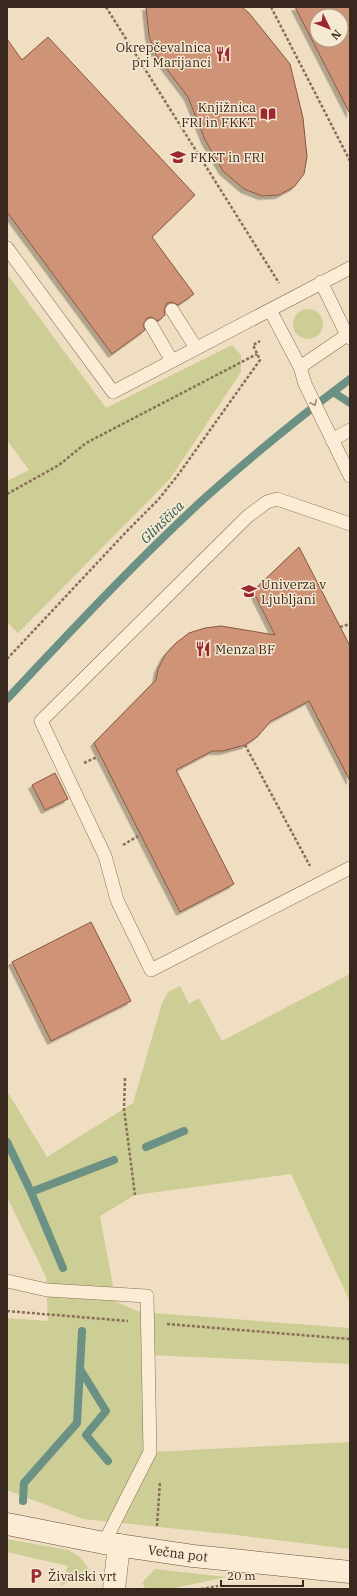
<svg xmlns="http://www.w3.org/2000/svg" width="357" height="1596" viewBox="0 0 357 1596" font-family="'IBM Plex Serif',serif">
  <defs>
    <filter id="shadow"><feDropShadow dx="-3.5" dy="3.5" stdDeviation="0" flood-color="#0004"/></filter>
  </defs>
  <rect width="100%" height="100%" fill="#efdec2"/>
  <path fill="#ccce95" d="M7,274L106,408L232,345L241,355V372L170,479L18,633L7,622V481L29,470L7,440Z
    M293 324a15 15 0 1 1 30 0a15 15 0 1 1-30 0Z
    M350,974V1302L291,1174L135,1195L100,1216L116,1302L140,1312L350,1328V1364L148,1355L150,1452L350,1442V1549L236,1535L83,1519L7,1490V1318L48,1321L46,1277L7,1197V1091L47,1157L133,1103L162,1003L168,992L180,986L189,1004L199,998L222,1041Z
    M7,1539L68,1550C80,1556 86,1562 91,1575L69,1581L60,1586L68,1566L7,1552Z
    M155,1569L226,1577L170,1589H146L142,1583Z"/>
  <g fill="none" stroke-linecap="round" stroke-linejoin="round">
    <path stroke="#6b9084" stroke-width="8" d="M333,392L350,403
      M7,699C72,630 137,560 207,496C253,455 301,416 350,379
      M7,1142L31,1192L63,1268
      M146,1147L184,1131
      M31,1192L114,1160
      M80,1369L106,1411L86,1435L108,1461
      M23,1501L24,1483L77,1423L82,1331"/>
  </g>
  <path fill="#cf9377" stroke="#8a553e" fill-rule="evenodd" filter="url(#shadow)" d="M146,7H242L249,13L290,64L303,118L307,157L304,174L294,187L279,195L262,196L244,189L223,171L205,140L188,97L156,55L149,36Z
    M295,7H350V114ZM317,16H341V40H317Z
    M48,37L195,195L152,237L194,294L178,305L172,302L167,303L164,310L165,315L158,321L151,317L147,318L143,325L145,330L112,354L7,212V39L22,60Z
    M299,547L350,646V781L309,701L271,721L257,737L245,745L223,751H212L176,770L234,884L180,912L94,743L156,680L158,669L165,655L176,643L189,633L205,628L221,626L275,635L253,591Z
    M55,773L68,799L45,810L32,785Z
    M91,922L131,1001L51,1041L12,962Z"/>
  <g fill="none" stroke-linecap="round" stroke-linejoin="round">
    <defs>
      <path id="lane" d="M7,248L113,392L350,268
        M321,282L347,335L350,338
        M172,310L196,348
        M270,310L300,367L305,384L350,476
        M151,325L172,361
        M300,367L347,335
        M332,440L350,430
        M350,524L277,499L267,502L248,516L41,721L105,856L117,900L151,970L350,868
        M7,1281L47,1290L147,1296L150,1452L104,1543"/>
      <path id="street" d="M114,1589L119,1545"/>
      <path id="secondary" d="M7,1524L104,1543L193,1556L350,1572"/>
    </defs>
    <use href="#lane" stroke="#8a6e58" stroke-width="14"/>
    <use href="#street" stroke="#8a6e58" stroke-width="23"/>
    <use href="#secondary" stroke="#6c4f3c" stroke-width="23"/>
    <path stroke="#8a6e58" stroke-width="2.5" stroke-dasharray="3 2" stroke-linecap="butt" d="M106,7L279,283
      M271,7L350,161
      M7,494L59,465L86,443L257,354
      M340,627L350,624
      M7,659L128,530L158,500L178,475L260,360L253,345L260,341
      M245,745L310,866
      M84,763L97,757
      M123,845L138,836
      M125,1078L124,1109L135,1195
      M7,1311L128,1321
      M167,1324L350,1339
      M157,1526L160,1481
      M201,1589L218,1586"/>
    <use href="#lane" stroke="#faecd5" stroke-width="13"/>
    <use href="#street" stroke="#faecd5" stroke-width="22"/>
    <use href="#secondary" stroke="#faecd5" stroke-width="22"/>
  </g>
  <defs><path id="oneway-chevron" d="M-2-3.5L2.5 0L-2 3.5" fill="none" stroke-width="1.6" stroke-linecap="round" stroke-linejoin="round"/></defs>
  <use stroke="#9a8a79" href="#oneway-chevron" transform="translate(314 403) rotate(64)"/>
  <defs>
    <symbol id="restaurant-bare" viewBox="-9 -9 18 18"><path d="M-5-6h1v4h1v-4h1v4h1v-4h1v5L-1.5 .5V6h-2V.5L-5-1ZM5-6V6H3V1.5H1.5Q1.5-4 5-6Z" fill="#9b2732" stroke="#f6e9d2" stroke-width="2.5" paint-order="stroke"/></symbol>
    <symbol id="library-bare" viewBox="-9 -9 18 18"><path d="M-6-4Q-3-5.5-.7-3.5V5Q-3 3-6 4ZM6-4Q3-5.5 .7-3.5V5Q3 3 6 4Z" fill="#9b2732" stroke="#f6e9d2" stroke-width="2.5" paint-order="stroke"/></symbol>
    <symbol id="university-bare" viewBox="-9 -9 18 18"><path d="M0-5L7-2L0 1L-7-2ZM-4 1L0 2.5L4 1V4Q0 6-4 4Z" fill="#9b2732" stroke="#f6e9d2" stroke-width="2.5" paint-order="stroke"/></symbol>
    <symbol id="parking-bare" viewBox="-9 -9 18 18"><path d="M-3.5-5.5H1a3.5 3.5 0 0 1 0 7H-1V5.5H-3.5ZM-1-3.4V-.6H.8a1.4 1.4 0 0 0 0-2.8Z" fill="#9b2732" stroke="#f6e9d2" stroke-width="2.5" paint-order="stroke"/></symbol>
  </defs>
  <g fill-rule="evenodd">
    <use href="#restaurant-bare" x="212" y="43" width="22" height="22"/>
    <use href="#library-bare" x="257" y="103" width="22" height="22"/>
    <use href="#university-bare" x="167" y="146" width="22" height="22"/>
    <use href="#university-bare" x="238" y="580" width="22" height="22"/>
    <use href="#restaurant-bare" x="192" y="638" width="22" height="22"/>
    <use href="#parking-bare" x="25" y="1565" width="22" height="22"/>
  </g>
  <g text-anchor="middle" stroke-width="3" stroke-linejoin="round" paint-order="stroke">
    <g font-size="13" fill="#39281d" stroke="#f6e9d2" text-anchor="start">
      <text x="211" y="52" text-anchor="end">Okrepčevalnica<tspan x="211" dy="15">pri Marijanci</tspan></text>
      <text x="256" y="112" text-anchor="end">Knjižnica<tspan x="256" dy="15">FRI in FKKT</tspan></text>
      <text x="190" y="162">FKKT in FRI</text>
      <text x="261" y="589">Univerza v<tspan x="261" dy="15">Ljubljani</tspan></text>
      <text x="215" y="654">Menza BF</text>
      <text x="48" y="1581">Živalski vrt</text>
    </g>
    <g font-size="13" fill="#39281d" stroke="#f6e9d2">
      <text transform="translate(178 1553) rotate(7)" y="5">Večna pot</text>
    </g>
    <g font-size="14" font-style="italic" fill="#2c5952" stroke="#f6e9d2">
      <text transform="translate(162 522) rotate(-44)" y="5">Glinščica</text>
    </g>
  </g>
  <rect width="357" height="1596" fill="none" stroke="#39281d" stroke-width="16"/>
  <g transform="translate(329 28) rotate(133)"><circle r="19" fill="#f6e9d2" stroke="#aa9c8a"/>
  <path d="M0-3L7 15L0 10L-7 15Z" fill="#9b2732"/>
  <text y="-6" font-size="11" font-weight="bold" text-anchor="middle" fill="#39281d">N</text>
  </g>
  <path d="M221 1580v6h82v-6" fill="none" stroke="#39281d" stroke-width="2"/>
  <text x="227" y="1580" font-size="12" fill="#39281d" stroke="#f6e9d2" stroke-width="3" paint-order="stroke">20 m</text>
</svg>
